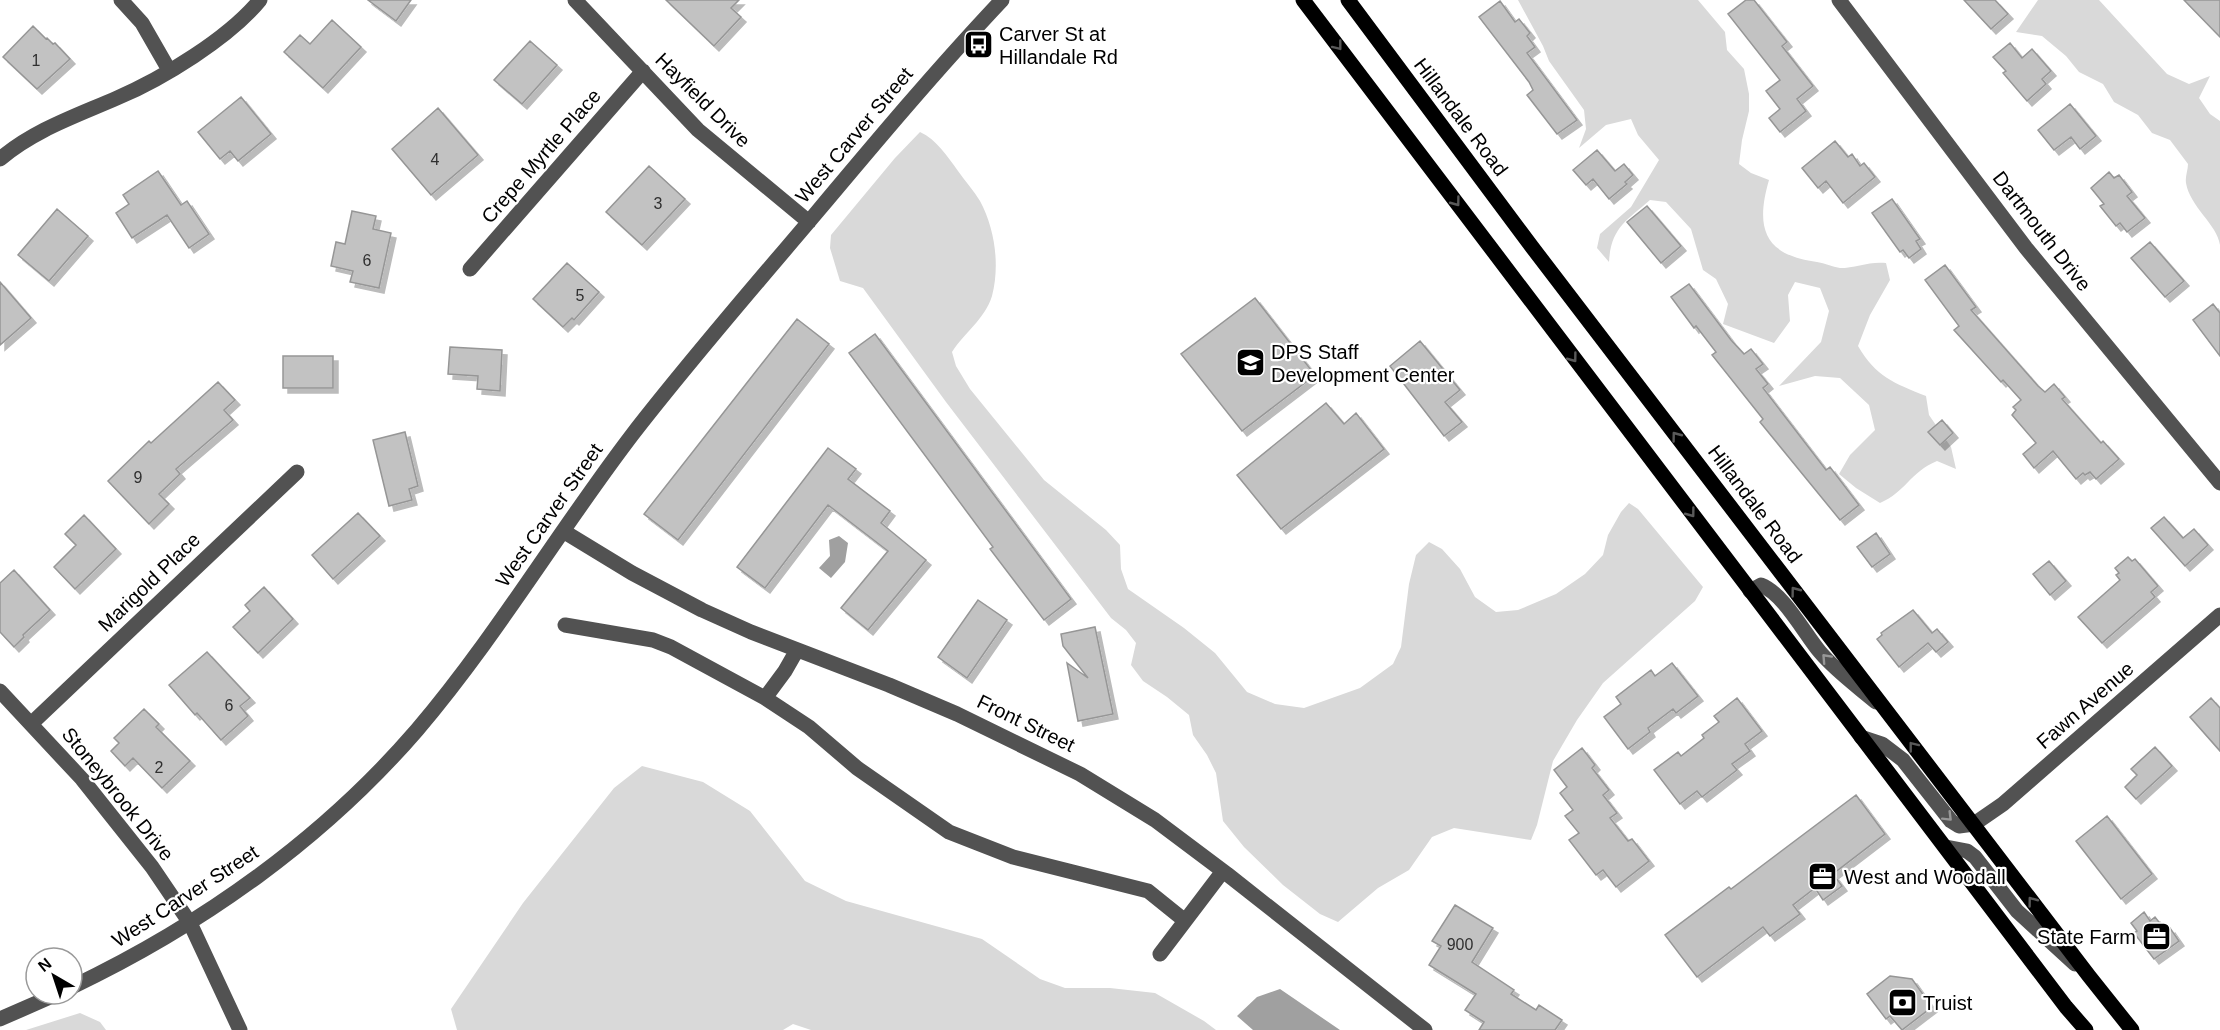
<svg xmlns="http://www.w3.org/2000/svg" width="2220" height="1030" viewBox="0 0 2220 1030" font-family="Arial,sans-serif">
  <defs>
    <filter id="shadow"><feDropShadow dx="5" dy="5" stdDeviation="0" flood-color="#0004"/></filter>
  </defs>
  <rect width="100%" height="100%" fill="#fff"/>
  <path fill="#d9d9d9" d="M1518,0H1698L1725,32L1727,50L1744,69L1749,94V111L1742,140L1739,164L1751,173L1769,180C1755,228 1764,255 1817,262C1825,263 1832,267 1840,268C1855,268 1870,261 1886,263L1890,280L1870,315L1858,346C1876,377 1894,383 1926,396L1929,415L1951,447L1956,469L1937,461C1910,472 1906,492 1880,503L1856,488L1839,474L1850,455L1875,430L1869,405L1840,378L1815,376L1779,386L1821,342L1829,311L1820,288L1795,282L1788,295L1790,321L1774,343L1723,324L1728,304L1716,279L1703,270L1691,229L1666,202L1650,200C1626,221 1611,228 1609,262L1597,248L1600,234L1631,207L1659,160L1638,135L1631,119L1606,125L1579,148L1586,129L1584,110L1549,61L1543,46Z
    M2038,0H2099L2167,74L2189,84L2210,76L2199,98L2210,114L2220,121V245C2217,224 2190,207 2186,183C2185,177 2188,170 2188,164L2170,140L2152,133L2138,115L2114,102L2103,84L2079,72L2066,56L2042,36L2016,32Z
    M920,132C937,140 947,156 958,171C965,181 974,191 980,201C995,229 1000,265 992,296C985,319 964,333 952,352L956,366L970,389L1044,480L1106,530L1120,545L1121,569L1128,589L1184,628L1215,653L1247,692L1275,704L1304,708L1360,688L1393,664L1401,647L1409,584L1416,555L1429,542L1442,549L1460,569L1475,597L1496,612L1518,610L1556,594L1585,574L1603,555L1608,535L1621,512L1629,503L1638,509L1703,587L1695,601L1603,683L1577,720L1553,761L1537,825L1531,840L1454,828L1432,837L1409,870L1378,888L1338,922L1320,914L1283,885L1244,847L1223,821L1216,773L1207,755L1193,735L1189,715L1167,697L1143,681L1131,665L1136,643L1126,630L1111,618L946,402L863,288L840,281L830,248L831,235L895,158Z
    M642,766L703,782L750,811L805,881L846,901L982,939L1040,979L1065,988H1110L1155,993L1204,1021L1216,1030H811L793,1024L783,1030H457L451,1009L523,903L614,788Z
    M80,1013L100,1022L106,1030H26Z"/>
  <path fill="#a0a0a0" d="M839,536L848,543L845,562L831,578L819,568L830,556L829,540Z
    M1280,989L1340,1030H1253L1237,1016L1257,997Z"/>
  <path fill="#c2c2c2" stroke="#969696" stroke-width="1.5" filter="url(#shadow)" d="M368,0H411L396,21Z
    M666,0H739L731,8L741,17L714,46Z
    M1746,0H1754L1787,42L1782,46L1813,86L1797,99L1806,111L1780,132L1769,118L1780,109L1766,91L1780,80L1728,14Z
    M1964,0H1995L2008,14L1991,29Z
    M2184,0H2220V37Z
    M1500,1L1515,22L1519,19L1530,33L1527,36L1535,47L1527,53L1577,120L1557,134L1527,95L1533,90L1529,82L1479,17Z
    M332,20L361,47L323,88L284,52L300,35L310,44Z
    M33,26L46,39L47,38L53,44L55,43L70,59L37,89L3,57Z
    M530,41L557,65L522,104L494,80Z
    M2010,43L2022,58L2032,49L2051,71L2042,79L2046,84L2027,101L2003,73L2006,71L1993,57Z
    M241,97L271,134L238,161L230,151L220,159L198,132Z
    M2070,104L2096,136L2080,149L2071,137L2054,150L2038,130Z
    M438,108L478,155L431,195L392,149Z
    M1835,141L1848,157L1852,154L1860,166L1864,163L1875,177L1843,203L1826,181L1818,188L1802,168Z
    M1597,150L1615,171L1624,164L1633,175L1625,182L1627,184L1609,199L1593,179L1586,185L1573,170Z
    M649,166L685,199L642,245L606,212Z
    M158,171L181,205L187,201L209,234L189,248L167,215L132,238L116,213L129,204L123,195Z
    M2109,172L2114,178L2119,175L2132,192L2127,196L2145,218L2127,232L2120,223L2116,226L2100,206L2104,204L2091,188Z
    M1892,199L1920,239L1916,241L1921,249L1909,258L1903,250L1900,252L1872,213Z
    M1647,206L1681,246L1661,263L1627,222Z
    M57,209L88,236L49,281L18,255Z
    M352,211L376,216L373,229L391,233L379,288L350,282L353,271L331,266L336,242L345,244Z
    M2150,242L2184,281L2165,297L2131,258Z
    M567,263L599,292L574,320L572,318L563,327L533,299Z
    M1945,265L1976,307L1971,310L2038,386L2045,392L2054,384L2065,397L2062,399L2101,443L2103,441L2119,459L2096,479L2090,472L2085,475L2083,473L2076,479L2053,451L2034,468L2023,454L2036,443L2012,415L2016,410L2013,407L2021,400L2003,380L2001,382L1954,330L1959,326L1925,280Z
    M0,282L31,318L0,345Z
    M1689,284L1731,340L1744,354L1751,349L1763,364L1756,369L1768,384L1763,388L1826,470L1830,467L1859,505L1840,520L1760,422L1763,419L1712,355L1716,352L1696,326L1694,328L1671,297Z
    M1255,298L1315,375L1242,431L1181,354Z
    M2213,304L2220,313V356L2193,320Z
    M797,319L829,344L678,540L644,514Z
    M875,334L1071,599L1044,620L990,549L993,547L849,353Z
    M1420,341L1460,390L1445,402L1462,422L1444,436L1390,366Z
    M450,347L502,350L500,391L477,389L478,376L448,374Z
    M283,356H333V388H283Z
    M218,382L235,400L224,410L233,420L176,469L180,474L159,494L169,504L149,524L108,481L149,441L151,443Z
    M1326,403L1344,424L1356,413L1384,449L1281,529L1237,475Z
    M1942,420L1953,433L1940,445L1928,432Z
    M405,432L418,486L409,489L412,500L389,506L373,440Z
    M828,448L856,469L848,479L890,511L881,523L926,560L868,630L841,608L888,551L828,505L765,588L737,567Z
    M358,513L380,536L333,579L312,555Z
    M84,515L116,549L75,589L54,567L76,545L65,534Z
    M2164,517L2183,538L2194,529L2208,545L2185,566L2151,528Z
    M1876,533L1890,554L1872,567L1857,547Z
    M2128,557L2132,561L2135,559L2158,586L2151,592L2155,597L2102,643L2078,617L2120,580L2116,575L2119,573L2115,568Z
    M2049,561L2066,581L2050,595L2033,574Z
    M14,570L50,610L23,635L24,637L14,647L0,632V583Z
    M264,587L293,619L258,653L233,627L250,611L245,605Z
    M978,600L1007,620L967,678L938,657Z
    M1913,610L1932,633L1937,629L1948,642L1936,652L1928,643L1899,667L1877,639L1882,635L1881,633Z
    M1095,627L1113,714L1078,721L1067,663L1088,678L1063,646L1061,634Z
    M207,652L250,698L240,706L248,716L221,740L197,713L195,715L169,685Z
    M1672,663L1698,696L1676,713L1673,709L1648,728L1650,732L1628,749L1604,717L1621,704L1616,697L1651,670L1655,676Z
    M1737,698L1762,731L1745,744L1750,751L1732,764L1737,770L1702,797L1697,791L1680,804L1654,770L1678,752L1681,756L1704,738L1702,735L1719,722L1714,716Z
    M2211,698L2220,708V751L2190,717Z
    M144,709L159,724L156,727L190,761L162,788L133,758L125,766L111,751L119,743L114,738Z
    M2155,747L2172,766L2136,799L2125,787L2137,775L2131,769Z
    M1582,748L1595,765L1592,768L1609,790L1603,795L1617,813L1610,818L1628,841L1632,839L1649,861L1616,887L1603,870L1596,875L1569,840L1579,833L1565,816L1573,810L1560,793L1567,787L1554,770Z
    M1856,795L1885,834L1833,874L1842,886L1823,900L1815,888L1793,905L1800,914L1770,936L1763,927L1697,977L1665,935L1729,887L1731,889Z
    M2107,816L2152,874L2121,899L2076,841Z
    M1455,905L1493,928L1472,962L1514,990L1511,994L1536,1010L1539,1005L1562,1020L1555,1030H1479L1484,1022L1465,1010L1476,994L1429,965L1441,946L1432,941Z
    M2144,912L2150,921L2155,917L2166,931L2170,928L2179,941L2154,959L2134,933L2137,931L2131,923Z
    M1890,976L1912,979L1932,1007L1902,1030L1890,1016L1886,1019L1867,994Z"/>
  <g fill="none" stroke-linecap="round" stroke-linejoin="round">
    <path stroke="#525252" stroke-width="15" d="M121,0L142,23L169,70
      M575,0L698,130L809,222
      M1839,0L2026,248L2220,483
      M0,159C34,130 76,116 117,98C162,79 229,38 260,0
      M470,269L643,71
      M563,531L632,573L702,610L751,632L889,685L957,714L1080,774L1155,820L1227,874L1425,1030
      M1750,591L1761,585C1784,594 1804,633 1820,652C1836,671 1857,686 1876,702
      M565,625L653,640L671,647L765,698L809,727L857,768L949,832L1013,857L1148,891L1184,920
      M0,691L82,779L152,867L190,923L240,1030
      M765,698L785,671L797,650
      M32,723L297,472
      M1861,737L1882,744L1903,760L1951,821L1959,826L1974,824L2003,804L2220,615
      M1946,847L1967,851L1975,857L2017,911L2075,964
      M1160,954L1223,871
      M72,987C202,925 323,839 417,730C496,637 558,532 632,435C690,360 751,290 812,218C874,144 936,70 1002,0
      M0,1019L57,994"/>
    <path stroke="#000" stroke-width="15" d="M1303,0L2066,1007L2086,1030
      M1348,0L1532,247L2089,976L2132,1030"/>
  </g>
  <defs><path id="oneway-chevron" d="M-2-3.5L2.5 0L-2 3.5" fill="none" stroke-width="1.6" stroke-linecap="round" stroke-linejoin="round" transform="scale(1.5)"/></defs>
  <g stroke="#595959">
    <use href="#oneway-chevron" transform="translate(1338 46) rotate(52)"/>
    <use href="#oneway-chevron" transform="translate(1456 202) rotate(53)"/>
    <use href="#oneway-chevron" transform="translate(1573 358) rotate(53)"/>
    <use href="#oneway-chevron" transform="translate(1676 436) rotate(-127)"/>
    <use href="#oneway-chevron" transform="translate(1691 513) rotate(53)"/>
    <use href="#oneway-chevron" transform="translate(1795 591) rotate(-127)"/>
    <use href="#oneway-chevron" transform="translate(1913 746) rotate(-128)"/>
    <use href="#oneway-chevron" transform="translate(2032 901) rotate(-127)"/>
  </g>
  <g stroke="#979797">
    <use href="#oneway-chevron" transform="translate(1826 658) rotate(-133)"/>
    <use href="#oneway-chevron" transform="translate(1948 817) rotate(45)"/>
  </g>
  <defs>
    <symbol id="bus-square" viewBox="-11 -11 22 22"><rect x="-9" y="-9" width="18" height="18" rx="4" fill="#000" stroke="#fff"/><path d="M-5-6H5V4H4V6H2V4H-2V6H-4V4H-5ZM-3.5-4V0h7V-4ZM-3.5 1.2v1.5H-2V1.2ZM2 1.2v1.5H3.5V1.2Z" fill="#fff"/></symbol>
    <symbol id="school-square" viewBox="-11 -11 22 22"><rect x="-9" y="-9" width="18" height="18" rx="4" fill="#000" stroke="#fff"/><path d="M0-5L7-2L0 1L-7-2ZM-4 1L0 2.5L4 1V4Q0 6-4 4Z" fill="#fff"/></symbol>
    <symbol id="office-square" viewBox="-11 -11 22 22"><rect x="-9" y="-9" width="18" height="18" rx="4" fill="#000" stroke="#fff"/><path d="M-6-3h4V-5.5h4V-3h4V5H-6ZM-1-4.5V-3h2v-1.5ZM-6 0V1H6V0Z" fill="#fff"/></symbol>
    <symbol id="bank-square" viewBox="-11 -11 22 22"><rect x="-9" y="-9" width="18" height="18" rx="4" fill="#000" stroke="#fff"/><path d="M-6-4H6V4H-6ZM0-2.3a2.3 2.3 0 1 0 0 4.6a2.3 2.3 0 1 0 0-4.6Z" fill="#fff"/></symbol>
  </defs>
  <g fill-rule="evenodd">
    <use href="#bus-square" x="962" y="28" width="33" height="33"/>
    <use href="#school-square" x="1234" y="346" width="33" height="33"/>
    <use href="#office-square" x="1806" y="860" width="33" height="33"/>
    <use href="#office-square" x="2140" y="920" width="33" height="33"/>
    <use href="#bank-square" x="1886" y="986" width="33" height="33"/>
  </g>
  <g text-anchor="middle" stroke-width="4.5" stroke-linejoin="round" paint-order="stroke">
    <g font-size="16" fill="#303030">
      <text x="36" y="66">1</text>
      <text x="435" y="165">4</text>
      <text x="658" y="209">3</text>
      <text x="367" y="266">6</text>
      <text x="580" y="301">5</text>
      <text x="138" y="483">9</text>
      <text x="229" y="711">6</text>
      <text x="159" y="773">2</text>
      <text x="1460" y="950">900</text>
    </g>
    <g font-size="20" fill="#000" stroke="#fff" text-anchor="start">
      <text x="999" y="41">Carver St at<tspan x="999" dy="23">Hillandale Rd</tspan></text>
      <text x="1271" y="359">DPS Staff<tspan x="1271" dy="23">Development Center</tspan></text>
      <text x="1844" y="884">West and Woodall</text>
      <text x="2136" y="944" text-anchor="end">State Farm</text>
      <text x="1923" y="1010">Truist</text>
    </g>
    <g font-size="20" fill="#000" stroke="#fff">
      <text transform="translate(703 100) rotate(45)" y="7">Hayfield Drive</text>
      <text transform="translate(1461 117) rotate(53)" y="7">Hillandale Road</text>
      <text transform="translate(854 135) rotate(-50)" y="7">West Carver Street</text>
      <text transform="translate(541 156) rotate(-49)" y="7">Crepe Myrtle Place</text>
      <text transform="translate(2042 231) rotate(52)" y="7">Dartmouth Drive</text>
      <text transform="translate(1755 504) rotate(53)" y="7">Hillandale Road</text>
      <text transform="translate(549 515) rotate(-55)" y="7">West Carver Street</text>
      <text transform="translate(149 582) rotate(-44)" y="7">Marigold Place</text>
      <text transform="translate(2085 705) rotate(-41)" y="7">Fawn Avenue</text>
      <text transform="translate(1026 723) rotate(26)" y="7">Front Street</text>
      <text transform="translate(118 794) rotate(51)" y="7">Stoneybrook Drive</text>
      <text transform="translate(185 896) rotate(-33)" y="7">West Carver Street</text>
    </g>
  </g>
  <g transform="translate(54 976) rotate(321)"><circle r="28" fill="#ffffff" stroke="#999999" stroke-width="1.5"/>
  <path d="M0-4.5L10 22L0 15L-10 22Z" fill="#000000"/>
  <text y="-9" font-size="16" font-weight="bold" text-anchor="middle" fill="#000000">N</text>
  </g>
</svg>
